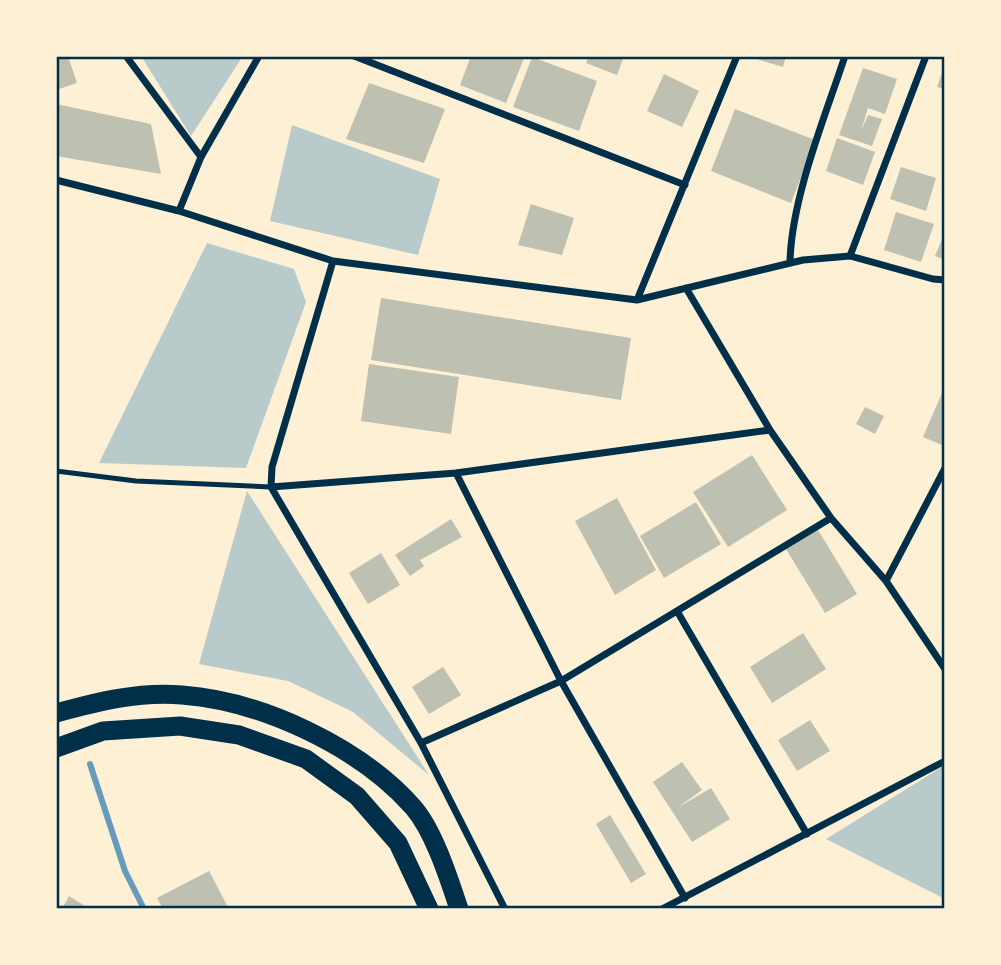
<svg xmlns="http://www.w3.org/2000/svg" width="1001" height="965" viewBox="0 0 1001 965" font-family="Overpass,sans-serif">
  <rect width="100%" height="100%" fill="#fdf0d5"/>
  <path fill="#b9caca" d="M141,56H243L191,136Z
    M292,125L440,179L418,255L270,221Z
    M207,243L294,269L306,302L246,468L99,463Z
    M247,491L429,775L353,712L288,681L199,664Z
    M945,765V899L826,839Z"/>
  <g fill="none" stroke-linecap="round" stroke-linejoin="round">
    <path stroke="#669bbc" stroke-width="6" d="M90,764L125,871L144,909"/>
  </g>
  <path fill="#bec0b2" d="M56,56H68L77,83L56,90Z
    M471,56H518L524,58L506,103L460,85Z
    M589,56H624L617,75L586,63Z
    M746,56H786L783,67Z
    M532,57L597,81L579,131L513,107Z
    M945,64V89L937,87Z
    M863,68L897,79L885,114L868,108L861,131L868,115L882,119L872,146L839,135Z
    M664,74L699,91L682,127L647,111Z
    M369,83L445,109L424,163L346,139Z
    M56,104L151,124L161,174L56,156Z
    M735,109L815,140L791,203L711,171Z
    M837,138L875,152L863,185L826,171Z
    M901,167L936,178L926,211L890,199Z
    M531,204L574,218L562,255L518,245Z
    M896,212L934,224L921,262L884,250Z
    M945,232V260L935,256Z
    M381,298L631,338L621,400L371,360Z
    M369,364L459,377L451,434L361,421Z
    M945,386V438L942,445L923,437Z
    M865,407L884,416L875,434L856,424Z
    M752,455L787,510L728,547L693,492Z
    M617,498L656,570L615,595L575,521Z
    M696,502L721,544L664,578L640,536Z
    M451,519L462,537L420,560L414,552L424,566L410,576L395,555Z
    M818,530L857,594L825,613L786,549Z
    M381,553L400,585L368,604L349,573Z
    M803,633L826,669L772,703L750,667Z
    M443,667L461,695L429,714L412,687Z
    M810,720L830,751L797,771L778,740Z
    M682,762L702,790L677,808L711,788L730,819L692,842L653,782Z
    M610,815L646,874L631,883L596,824Z
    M209,871L229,909H163L157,898Z
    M69,896L90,909H62Z"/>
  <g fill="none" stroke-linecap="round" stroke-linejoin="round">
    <path stroke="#003049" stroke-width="5" d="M56,471L136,481L271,487"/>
    <path stroke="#003049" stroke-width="7" d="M126,56L201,157
      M354,56L685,185
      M56,180L179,211L333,261L637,300L803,260L850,256L933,279L945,280
      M179,211L201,157L259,56
      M850,256L926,56
      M333,261L272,467L271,487L421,743L505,909
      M790,263C791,199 825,117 845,56
      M686,288L770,430L831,518L886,581L945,669
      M637,300L737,56
      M456,473L561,681L685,898
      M271,487L456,473L770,430
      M886,581L945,468
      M677,611L807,834
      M421,743L561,681L831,518
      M662,909L945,761"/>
    <path stroke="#003049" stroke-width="19" d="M56,713C97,702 139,691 182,695C262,701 360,747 413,807C434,831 449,879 459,909
      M56,748L103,731L180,726L239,735L306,759L357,796L398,843L429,909"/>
  </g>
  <rect width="1001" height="965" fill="none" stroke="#fdf0d5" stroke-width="116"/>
  <rect x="58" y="58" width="885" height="849" fill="none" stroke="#003049" stroke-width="2.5"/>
</svg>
